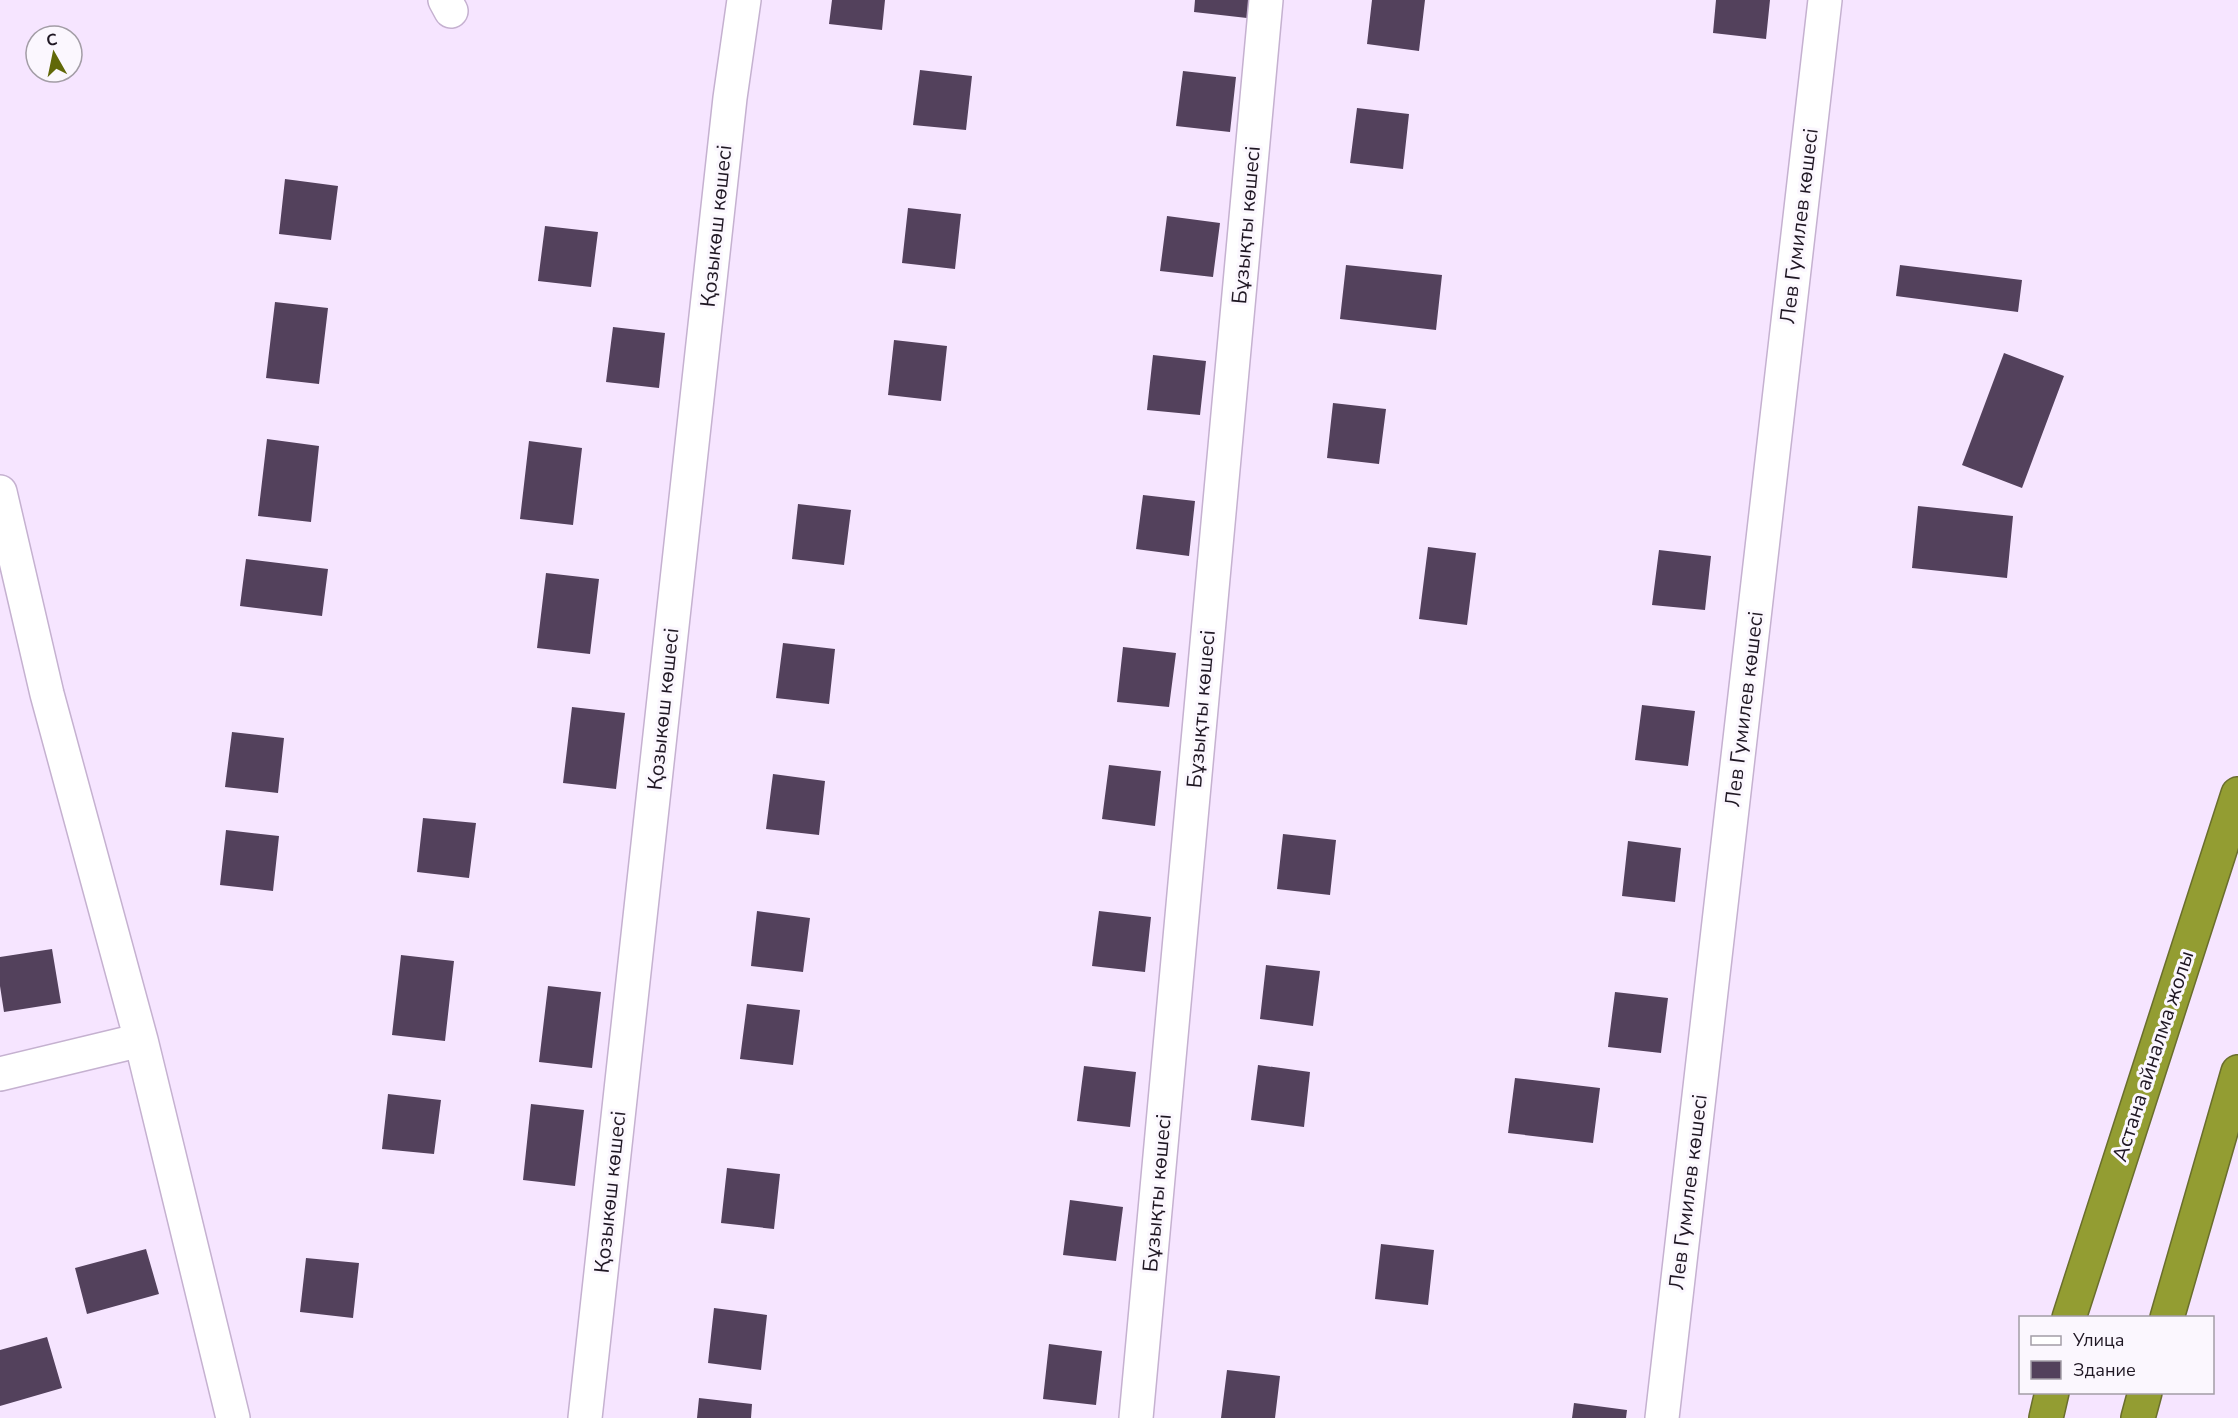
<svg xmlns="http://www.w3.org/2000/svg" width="2238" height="1418" viewBox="0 0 2238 1418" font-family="'Nunito Sans',sans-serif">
  <rect width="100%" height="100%" fill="#f6e5ff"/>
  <path fill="#53415c" d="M832,0H885L882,30L829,24Z
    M1195,0H1249L1247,18L1194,12Z
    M1372,0H1425L1419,51L1367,44Z
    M1716,0H1770L1766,39L1713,33Z
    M920,70L972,76L966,130L913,125Z
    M1183,71L1236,77L1230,132L1176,126Z
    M1357,108L1409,114L1403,169L1350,163Z
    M285,179L338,186L331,240L279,234Z
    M908,208L961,214L955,269L902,263Z
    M1167,216L1220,223L1213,277L1160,271Z
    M545,226L598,232L591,287L538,281Z
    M1346,265L1442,275L1436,330L1340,319Z
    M1900,265L2022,280L2018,312L1896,296Z
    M275,302L328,308L319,384L266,378Z
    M613,327L665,333L659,388L606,382Z
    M894,340L947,346L941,401L888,395Z
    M2004,353L2064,376L2022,488L1962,465Z
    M1153,355L1206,361L1200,415L1147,410Z
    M1333,403L1386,409L1379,464L1327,458Z
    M267,439L319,446L311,522L258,516Z
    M529,441L582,448L573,525L520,519Z
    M1143,495L1195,501L1189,556L1136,549Z
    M798,504L851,510L844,565L792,559Z
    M1918,506L2013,516L2007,578L1912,568Z
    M1428,547L1476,553L1467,625L1419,619Z
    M1659,550L1711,556L1705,610L1652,605Z
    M246,559L328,569L322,616L240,606Z
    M546,573L599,579L590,654L537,648Z
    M783,643L835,649L829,704L776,698Z
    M1123,647L1176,653L1169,707L1117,702Z
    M1642,705L1695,711L1688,766L1635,760Z
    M572,707L625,713L616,789L563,783Z
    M232,732L284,738L278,793L225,787Z
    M1109,765L1161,771L1155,826L1102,819Z
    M773,774L825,781L819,835L766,829Z
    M423,818L476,823L469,878L417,872Z
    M226,830L279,836L273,891L220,885Z
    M1283,834L1336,840L1330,895L1277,889Z
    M1628,841L1681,848L1675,902L1622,896Z
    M757,911L810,918L803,972L751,966Z
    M1099,911L1151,917L1145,972L1092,966Z
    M52,949L61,1003L4,1012L0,986V957Z
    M401,955L454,961L445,1041L392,1035Z
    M1266,965L1320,971L1313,1026L1260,1019Z
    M548,986L601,992L592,1068L539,1062Z
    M1615,992L1668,998L1661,1053L1608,1047Z
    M747,1004L800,1010L793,1065L740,1059Z
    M1258,1065L1310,1072L1304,1127L1251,1120Z
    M1084,1066L1136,1072L1130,1127L1077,1121Z
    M1515,1078L1600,1088L1593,1143L1508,1133Z
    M388,1094L441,1100L434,1154L382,1149Z
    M531,1104L584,1110L575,1186L523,1180Z
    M727,1168L780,1174L774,1229L721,1223Z
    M1070,1200L1123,1207L1116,1261L1063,1255Z
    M1381,1244L1434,1250L1428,1305L1375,1299Z
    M146,1249L159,1294L87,1314L75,1268Z
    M306,1258L359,1263L353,1318L300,1312Z
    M714,1308L767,1315L761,1370L708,1363Z
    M47,1337L62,1388L0,1406V1350Z
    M1049,1344L1102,1351L1096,1405L1043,1399Z
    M1227,1370L1280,1376L1275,1418H1221Z
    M699,1398L752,1404L751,1418H697Z
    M1574,1403L1627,1410L1626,1418H1572Z"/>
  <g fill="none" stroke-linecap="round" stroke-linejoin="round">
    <defs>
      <path id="minor" d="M445,0L451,11
        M0,492L47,694L141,1040L233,1418
        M0,1074L141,1040
        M585,1418L730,98L744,0
        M1136,1418L1266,0
        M1662,1418L1825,0"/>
      <path id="highway" d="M2069,1318L2238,794
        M2167,1318L2238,1072
        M2046,1418L2052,1392
        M2138,1418L2145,1392"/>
    </defs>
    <use href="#minor" stroke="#c5b1d0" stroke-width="36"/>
    <use href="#highway" stroke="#6a6e2d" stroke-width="36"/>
    <use href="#minor" stroke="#fff" stroke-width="33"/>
    <use href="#highway" stroke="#939d32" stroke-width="33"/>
  </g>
  <g text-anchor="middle" stroke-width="6" stroke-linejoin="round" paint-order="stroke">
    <g font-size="21" fill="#1f1723" stroke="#fbf7fe">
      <text transform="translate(1246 225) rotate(-85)" y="7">Бұзықты көшесі</text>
      <text transform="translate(716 226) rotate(-84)" y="7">Қозыкөш көшесі</text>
      <text transform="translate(1799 226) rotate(-83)" y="7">Лев Гумилев көшесі</text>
      <text transform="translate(663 709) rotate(-84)" y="7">Қозыкөш көшесі</text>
      <text transform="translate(1201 709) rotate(-85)" y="7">Бұзықты көшесі</text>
      <text transform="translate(1744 709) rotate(-83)" y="7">Лев Гумилев көшесі</text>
      <text transform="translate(2153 1056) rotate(-72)" y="7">Астана айналма жолы</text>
      <text transform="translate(610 1192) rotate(-84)" y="7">Қозыкөш көшесі</text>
      <text transform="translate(1688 1192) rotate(-83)" y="7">Лев Гумилев көшесі</text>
      <text transform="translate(1157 1193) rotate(-85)" y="7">Бұзықты көшесі</text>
    </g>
  </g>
  <rect x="2019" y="1316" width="195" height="78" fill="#fbf7fe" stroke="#a39da6" stroke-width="1.5"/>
  <rect x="2031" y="1336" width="30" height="9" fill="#ffffff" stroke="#a39da6" stroke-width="1.5"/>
  <text x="2073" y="1346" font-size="18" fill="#1f1723">Улица</text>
  <rect x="2031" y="1361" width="30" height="18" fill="#53415c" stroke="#a39da6" stroke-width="1.5"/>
  <text x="2073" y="1376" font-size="18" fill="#1f1723">Здание</text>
  <g transform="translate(54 54) rotate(351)"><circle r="28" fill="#fbf7fe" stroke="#a39da6" stroke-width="1.5"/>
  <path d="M0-4.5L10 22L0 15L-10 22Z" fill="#616808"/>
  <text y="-9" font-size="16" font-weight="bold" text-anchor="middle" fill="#1f1723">С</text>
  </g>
</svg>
